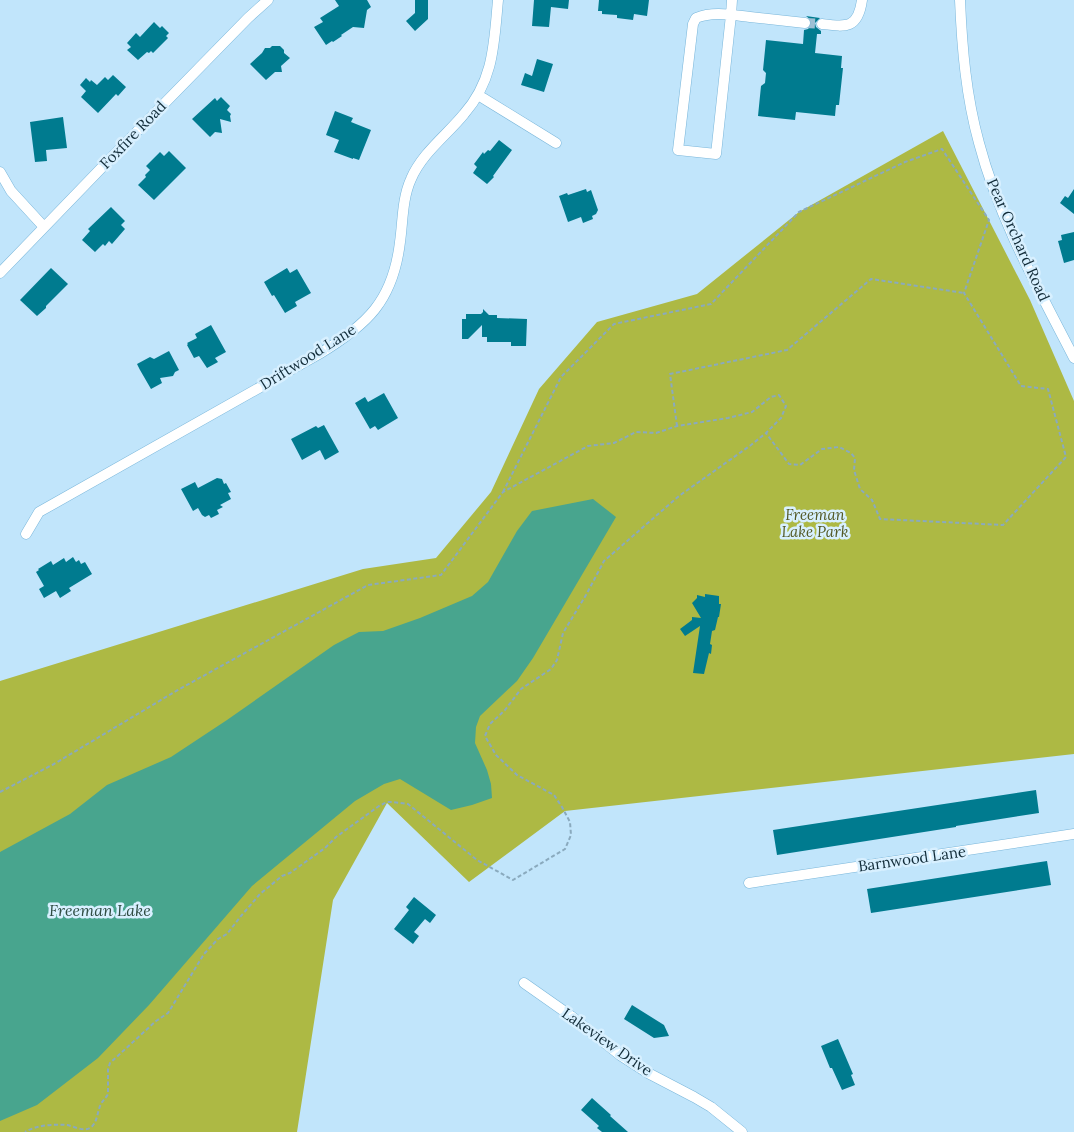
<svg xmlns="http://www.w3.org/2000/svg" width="1074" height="1132" viewBox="0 0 1074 1132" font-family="Lora,serif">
  <rect width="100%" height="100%" fill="#c1e5fb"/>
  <path fill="#adb944" d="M943,131L1030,300L1074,401V754L565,811L469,882L387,803L333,900L297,1132H0V681L363,569L436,558L491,492L539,389L597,322L697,294L799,212Z"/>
  <path fill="#48a58e" d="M593,499L616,517L533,658L517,681L480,716L476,727L475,743L487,770L491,784L492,798L472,805L451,810L400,779L384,784L355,801L252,886L149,1005L98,1058L37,1105L0,1121V852L70,814L107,785L171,757L227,720L334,645L359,632L383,631L420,618L472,596L488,582L517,531L532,511Z"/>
  <path fill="#007b8f" d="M335,0H367L371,7L367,10L364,28L353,27L341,35L342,36L333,42L332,41L326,45L314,27L323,22L320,18L339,6Z
    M415,0H428V19L415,31L406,21L415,13Z
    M534,0H569L568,9L551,7L549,27L532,26Z
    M599,0H649L647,16L634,14L633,20L617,18V15L602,14V11H598Z
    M806,16L820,18L815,23L816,27L821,31V34H817L815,53L842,56L841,68H843L839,105H836L835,116L796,112L795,120L758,116L761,86L765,83L766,73L763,70L766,40L803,44L804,30L808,29L812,24L811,20Z
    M154,22L160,28L162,26L169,33L166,36L168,38L153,53L151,51L149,53L147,52L138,60L127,50L131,47L127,43L136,33L140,37Z
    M272,46H280L284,50V53L290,58L281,66L282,72H275L266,80L250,64L262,53L265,48H270Z
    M537,59L553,64L544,92L521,85L525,73L532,76Z
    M113,75L126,87L118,96L116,94L98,113L81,97L86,91L80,85L86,78L90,82L91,80L97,85L105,77L108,80Z
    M221,97L230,106L227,110L231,114L230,116L231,122L220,119L222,133L215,132L210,137L192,119L215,98L217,101Z
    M335,111L353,118L351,122L371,130L359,160L353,158V159L334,152L339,140L326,135Z
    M63,117L67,148L46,150L47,161L35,162L30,122Z
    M499,140L512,150L493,176L494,177L487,184L473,173L477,167L474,164L483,152L484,154L488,150L490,151Z
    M169,151L186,168L154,200L138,185L146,177L145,175L150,170L146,166L160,152L164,156Z
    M586,189L587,192L591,190L598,210L596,214L592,216L593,219L583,223L581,217L568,222L559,196L567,193L568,195Z
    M1074,189V214L1060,203L1065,196L1068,198Z
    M111,207L125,221L121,225L125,229L112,244L109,241L105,246L103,244L95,252L82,240L90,231L88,229Z
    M1074,232V260L1064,263L1058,241L1062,240L1061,235Z
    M51,268L68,284L46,306V308L37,316L20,300Z
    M287,268L290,273L297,269L311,293L295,302L297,306L285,313L274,295L272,296L264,282Z
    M483,309L489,315H497V318L527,319L526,346H511V342H487V337H482V325L468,339H462V319H466V314H481L483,312Z
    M211,325L226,352L215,358L218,362L207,368L199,356L194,358L187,345L188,344L187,343L197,338L195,334Z
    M169,351L179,370L175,372L173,376L160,378L162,383L151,389L140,370L137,364L150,357L154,359Z
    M384,393L398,418L378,430L375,426L370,429L355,403L365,397L368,402Z
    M324,425L339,452L325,460L320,450L302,460L291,439L316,426L318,428Z
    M217,478L222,479L224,484L226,483L231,492L228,493L231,499L220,505L223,507L217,510L219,514L211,518L209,515L205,517L202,515L198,508L193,511L181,489L195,482L198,488Z
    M73,557L76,562L79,560L81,564L85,562L92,574L69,588L71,591L60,598L56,591L44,598L39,589L44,586L36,572L39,570L38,569L51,561L53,565L64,558L66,562Z
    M705,594L719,596V604H721L719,617H718L715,630L712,631L710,644L712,645L711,654L709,653L704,674L693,673L700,626L685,636L680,629L692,620V617L701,618L692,603L697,598V595L705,597Z
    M1036,790L1039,813L956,826V827L777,855L773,830Z
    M1047,861L1051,885L871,913L867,889Z
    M414,897L436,915L430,923L425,919L414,932L419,936L413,944L394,929L409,910L406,907Z
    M632,1005L664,1025L669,1036L654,1038L624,1019Z
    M838,1039L853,1074L851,1075L855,1085L842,1090L832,1068H830L821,1046Z
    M592,1098L611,1115L610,1116L628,1132H602L597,1128L599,1126L581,1110Z"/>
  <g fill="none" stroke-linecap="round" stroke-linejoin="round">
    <path stroke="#9ec0d4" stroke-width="10" stroke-dasharray="10 5" stroke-linecap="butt" d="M805,23L822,24"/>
    <defs>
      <path id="minor" d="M732,0L731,15L716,154L678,150L693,24L696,18C713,11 732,15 750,17C769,19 787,21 805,23
        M960,0C962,48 966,96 979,143C999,219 1038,288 1074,358
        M822,24C846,27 858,29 862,0
        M478,95L556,143
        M0,172L11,191L44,227
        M0,273L111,158L248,18L268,0
        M26,534L39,512L319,354C367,325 393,301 400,242C403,221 402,199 411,179C422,153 447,135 464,114C494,80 494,43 498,0
        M749,883L1074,834
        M524,983L571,1016L620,1055L648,1073L694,1097L711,1107L742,1132"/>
    </defs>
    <use href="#minor" stroke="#79b6da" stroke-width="11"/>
    <path stroke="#8aaabe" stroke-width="2" stroke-dasharray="4 2.5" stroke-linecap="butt" d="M677,426L670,374L787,350L871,279L964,293
      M503,492L561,377L614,324L711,304L799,212L905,162L942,149L989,220L964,293L1021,386L1048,389L1066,457L1003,525L880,519L872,500L860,489L854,470L855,458L851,453L839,447L822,449L800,465L789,464L766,433
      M0,792L54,764L176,691L368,585L441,575L503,492L588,446L614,443L636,432L656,433L677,426L728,418L752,412L771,397L779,395L786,406L781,418L766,433L751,445L679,496L604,561L586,595L563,633L557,660L551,669L521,689L505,710L490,724L485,736L496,755L517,775L554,795L562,807L570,822L571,835L565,849L513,880L477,860L408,804L392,802H387L379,806L336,837L325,848L290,873L282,876L260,894L241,916L227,934L218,939L204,954L168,1013L156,1021L110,1063L108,1069V1094C106,1098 103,1100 101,1104C97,1111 98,1123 90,1128C84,1132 73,1126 67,1125C53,1124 37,1125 25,1132"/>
    <use href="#minor" stroke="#fff" stroke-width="10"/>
  </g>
  <g text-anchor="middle" stroke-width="5" stroke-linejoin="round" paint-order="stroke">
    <g font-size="15" fill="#122c39" stroke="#d8f0ff">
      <text transform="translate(133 135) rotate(-46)" y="5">Foxfire Road</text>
      <text transform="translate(1018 240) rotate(66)" y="5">Pear Orchard Road</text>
      <text transform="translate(308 357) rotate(-32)" y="5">Driftwood Lane</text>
      <text transform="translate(912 859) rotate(-8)" y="5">Barnwood Lane</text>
      <text transform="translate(607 1042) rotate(35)" y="5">Lakeview Drive</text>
    </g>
    <g font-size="15" font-style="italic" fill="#535925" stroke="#d8f0ff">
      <text x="815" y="520">Freeman<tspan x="815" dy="17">Lake Park</tspan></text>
    </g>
    <g font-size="16" font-style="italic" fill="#2f4c43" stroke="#d8f0ff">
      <text x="100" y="916">Freeman Lake</text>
    </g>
  </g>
</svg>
